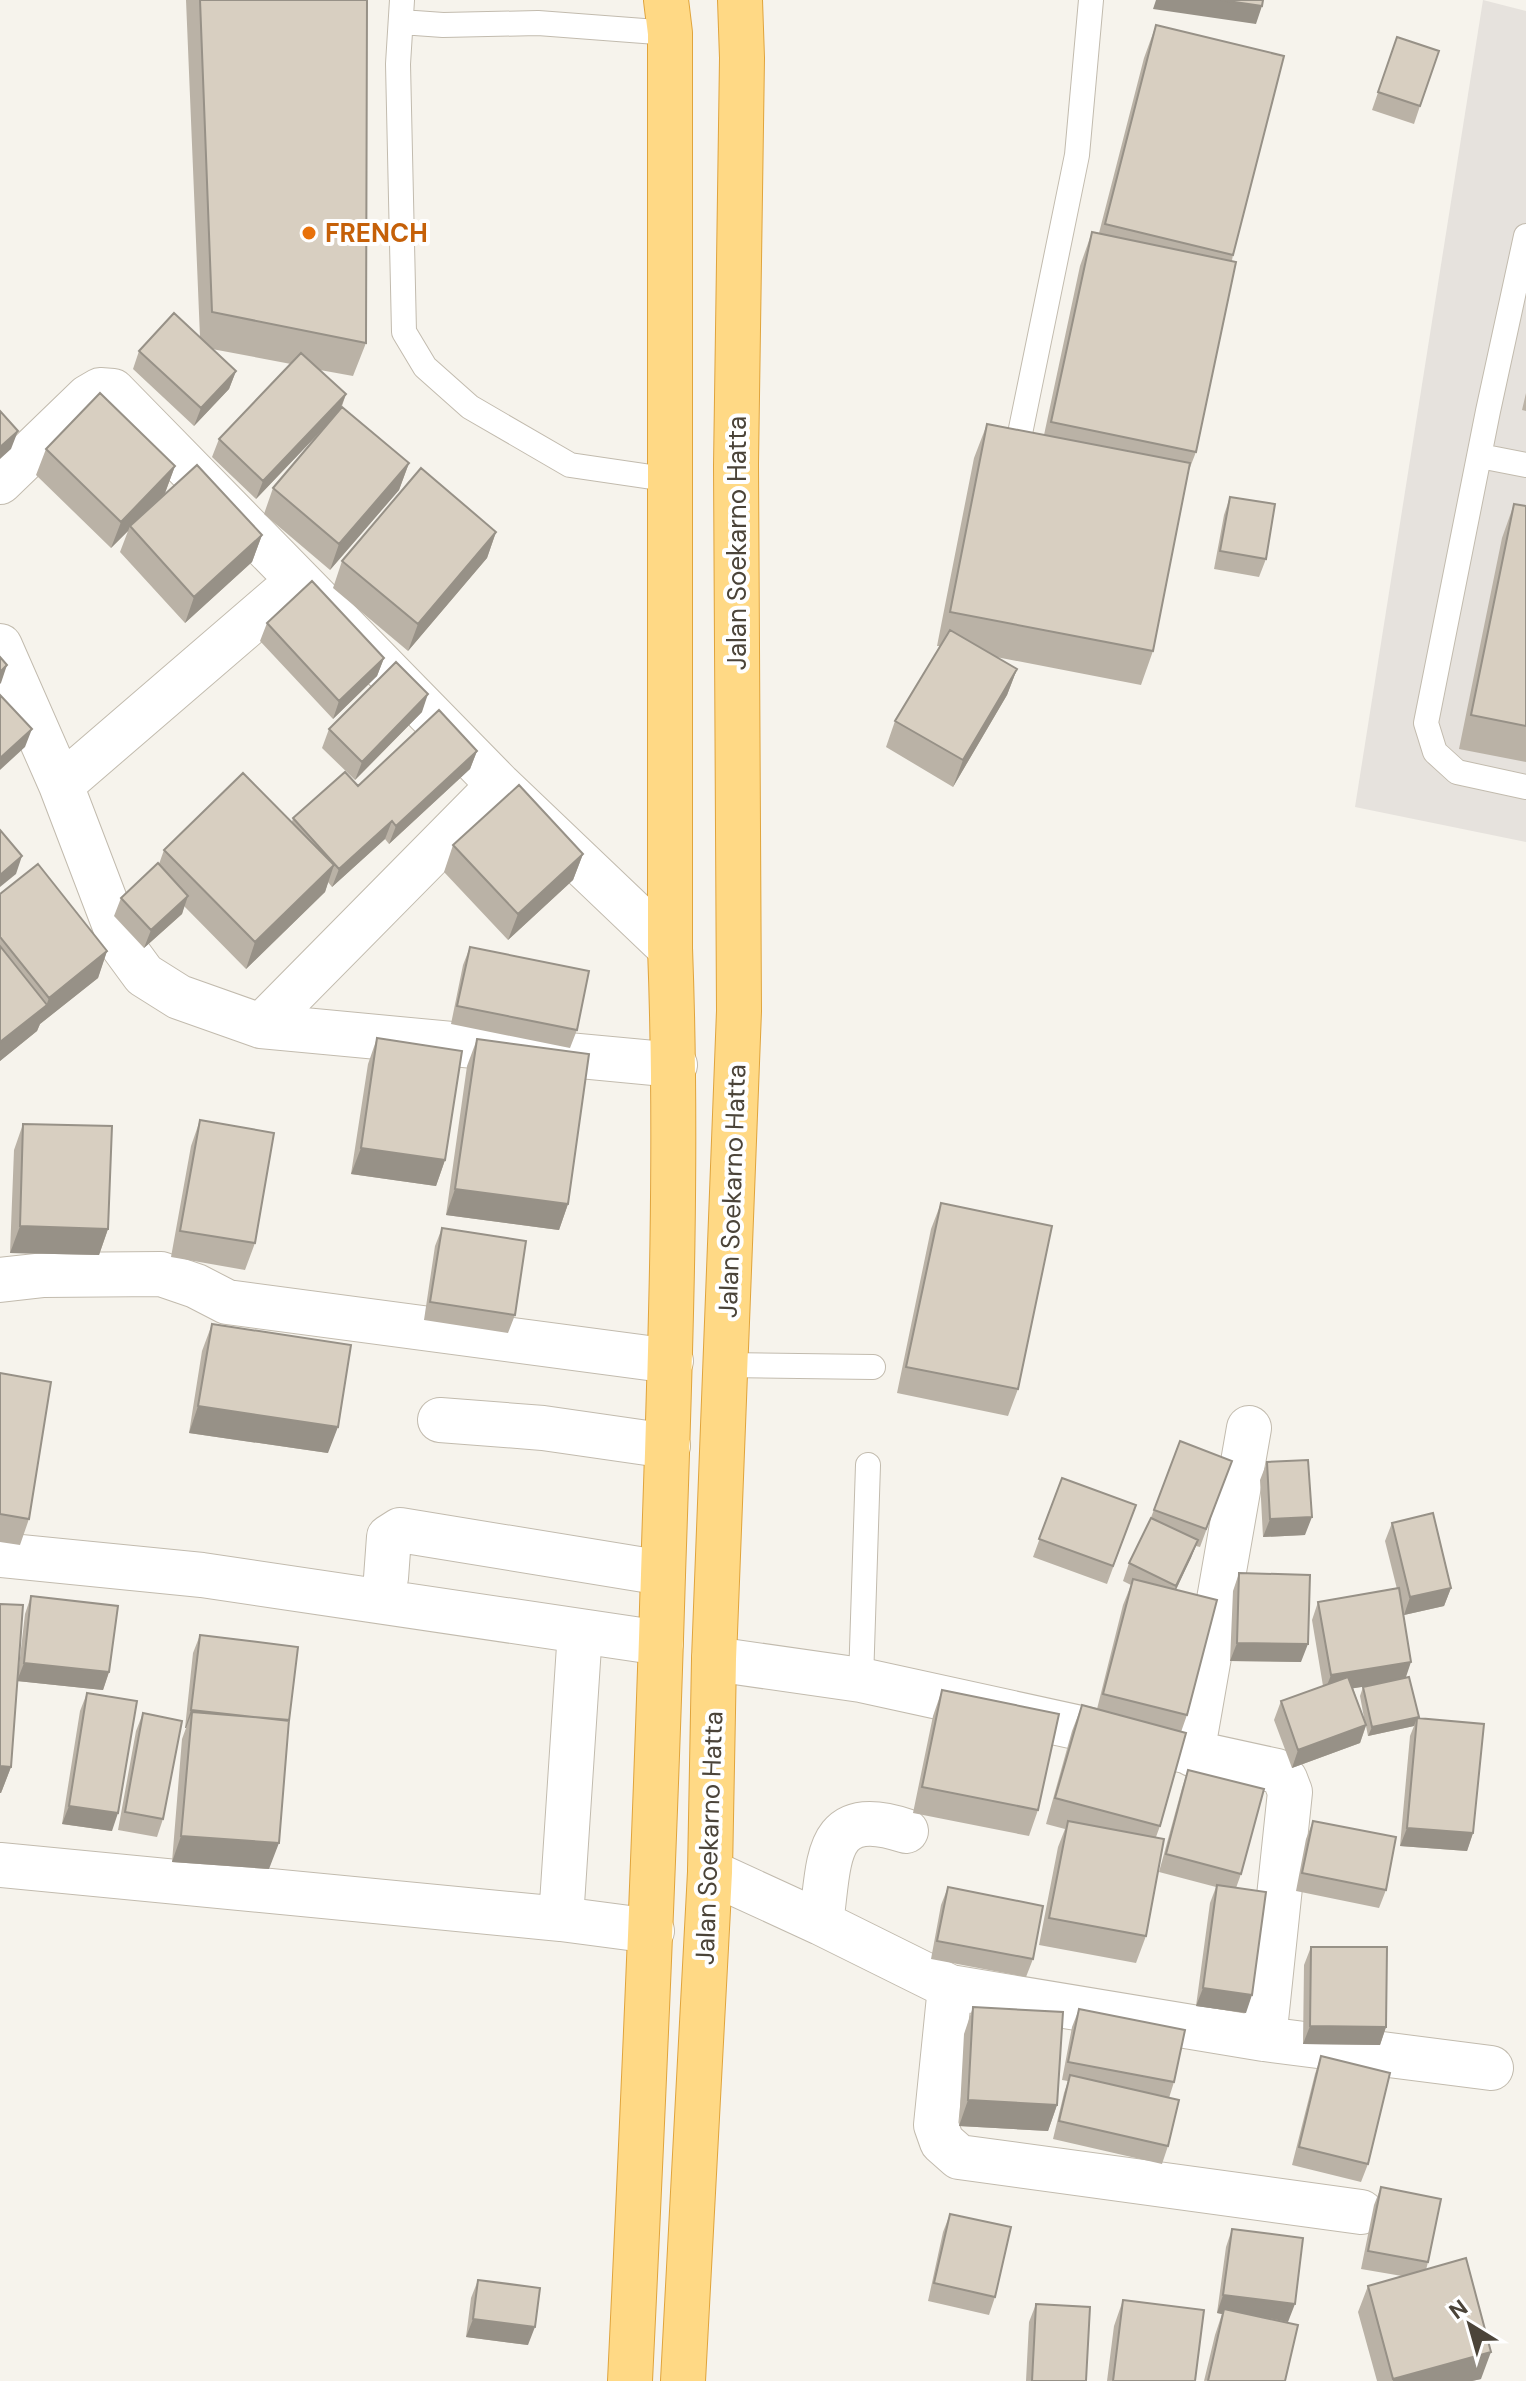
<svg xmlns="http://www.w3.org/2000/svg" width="1526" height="2381" viewBox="0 0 1526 2381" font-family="'DM Sans',sans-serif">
  <rect width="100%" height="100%" fill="#f6f3ec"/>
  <path fill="#e6e2dd" d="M1483,0L1526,11V842L1355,807Z"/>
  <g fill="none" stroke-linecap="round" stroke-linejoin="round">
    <defs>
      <path id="service" d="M402,0L398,64L404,332L425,367L470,407L570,465L672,480
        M401,22L443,25L538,23L670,33
        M1526,236L1488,411L1426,723L1435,752L1457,772L1526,787
        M1016,453L1077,155L1091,0
        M1480,456L1526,465
        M725,1365L873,1367
        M861,1680L868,1465"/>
      <path id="minor" d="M0,482L88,397L100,390L113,391L499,785L670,948
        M0,646L61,785L122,945L144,975L179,997L261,1026L675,1065
        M61,785L298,581
        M261,1026L499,785
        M0,1280L44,1275L161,1274L196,1286L227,1302L671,1361
        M440,1420L543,1428L668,1446
        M0,1555L202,1575L661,1643
        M386,1578L389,1537L400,1530L663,1573
        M714,1659L861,1680L1277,1771L1285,1779L1290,1792L1264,2039
        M1192,1754L1249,1428
        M0,1865L561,1919L652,1931
        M710,1872L821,1923L950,1987L1264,2039L1491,2068
        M561,1919L580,1631
        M821,1923C830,1861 823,1803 906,1831
        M950,1987L936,2125L942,2142L959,2157L1361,2212"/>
      <path id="trunk" d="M630,2381C643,2112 655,1844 663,1575C670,1366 678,1157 670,948V33L666,0
        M683,2381L710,1872L714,1659L739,1011L736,465L742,58L740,0"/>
    </defs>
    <use href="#service" stroke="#c2bbae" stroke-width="26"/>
    <use href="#minor" stroke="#c2bbae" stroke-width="46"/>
    <use href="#trunk" stroke="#e0a43c" stroke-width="46"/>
    <use href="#service" stroke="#fff" stroke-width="24"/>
    <use href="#minor" stroke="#fff" stroke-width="44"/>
    <use href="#trunk" stroke="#ffd985" stroke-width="44"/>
  </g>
  <path fill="#bab2a6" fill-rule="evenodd" d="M186,0H367L366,343L353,376L320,370L346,394L341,409L409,463L399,490L330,570L264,514L273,488L322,430L256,499L212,457L219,439L291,364L212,349L236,371L229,389L194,426L133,369L139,351L200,337Z
    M1156,25L1233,255L1196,452L1189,470L1153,651L1141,685L996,657L1017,669L1007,695L953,787L886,747L895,721L940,646H937L974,458L987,424L1044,435L1080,266L1092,232L1099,233L1144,58Z
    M1397,37L1420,106L1414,124L1372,110Z
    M1526,393V411L1522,410Z
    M46,449L175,466L165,493L262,535L252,562L185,623L120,552L128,531L111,548L36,475Z
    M1230,497L1266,559L1259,577L1214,569L1224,515Z
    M1514,504L1526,506V762L1459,749L1502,538Z
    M496,532L487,558L408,651L333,588L342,561Z
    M267,623L384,658L377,676L333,719L260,641Z
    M422,712L355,780L322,748L329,729Z
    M477,751L470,769L389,844L385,839L332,887L328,882L325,892L246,969L184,906L182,914L144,948L114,916L121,898L159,864L164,850L292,822L293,818L358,786Z
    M453,845L583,854L573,880L508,940L444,872Z
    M0,894L107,951L98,978L40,1024L37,1031L0,1061Z
    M470,947L577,1030L570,1048L451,1024L463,965Z
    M377,1038L445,1160L436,1186L351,1174L368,1064Z
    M477,1039L568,1204L559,1230L446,1215L467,1066Z
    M200,1120L255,1243L245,1270L171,1257L191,1146Z
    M23,1124L108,1229L99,1255L10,1253L14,1150Z
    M941,1203L1018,1389L1008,1416L897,1393L931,1229Z
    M442,1228L515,1315L508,1333L424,1320L435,1246Z
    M212,1324L328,1453L189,1433L202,1351Z
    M0,1373L29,1519L20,1545L0,1542Z
    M1180,1441L1232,1461L1200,1547L1196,1546L1176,1590L1187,1715L1181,1732L1160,1826L1156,1837L1146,1936L1136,1963L1039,1945L1058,1847L1065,1829L1046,1824L1072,1731L1082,1705L1097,1709L1123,1605L1131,1585L1123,1581L1129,1563L1150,1520Z
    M1267,1462L1305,1535L1263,1537L1260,1480Z
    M1062,1478L1136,1505L1107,1584L1033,1557Z
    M1392,1523L1451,1588L1444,1606L1404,1615L1406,1677L1419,1717L1473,1833L1467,1851L1400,1846L1410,1736L1414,1726L1368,1736L1366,1726L1360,1743L1292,1768L1274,1720L1281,1701L1323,1686L1312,1620L1318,1602L1397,1589L1385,1541ZM1370,1686L1363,1687L1360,1696L1365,1723L1353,1688Z
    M1239,1573L1301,1662L1230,1661L1233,1591Z
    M31,1596L109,1672L103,1690L17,1681L11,1767L1,1793L18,1675L25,1614Z
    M200,1635L269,1869L172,1862L182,1739L186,1728H185L193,1653Z
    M942,1690L1038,1810L1029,1836L913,1813L933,1716Z
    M87,1693L112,1831L62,1824L80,1711Z
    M143,1713L163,1819L157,1837L118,1830L136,1731Z
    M1188,1770L1241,1874L1236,1888L1246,2013L1196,2006L1210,1903L1216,1887L1159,1872L1182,1788Z
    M1313,1821L1386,1890L1379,1908L1296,1891L1306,1839Z
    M948,1887L1033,1959L1026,1977L931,1959L941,1905Z
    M1311,1947L1386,2027L1380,2045L1303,2044L1304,1965Z
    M973,2007L1057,2105L1048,2131L959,2126L964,2034Z
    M1079,2009L1174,2082L1169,2098L1168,2146L1162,2164L1053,2139L1064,2093L1068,2081L1062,2080L1072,2027Z
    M1321,2056L1368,2164L1361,2182L1292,2165L1315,2074Z
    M1381,2187L1428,2262L1426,2270L1481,2379L1472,2381H1377L1358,2312L1368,2286L1402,2276L1361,2269L1374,2205Z
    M950,2214L995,2297L989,2315L928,2301L943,2232Z
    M1232,2229L1288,2322L1285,2381H1204L1215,2335L1222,2314L1217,2313L1226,2247Z
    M478,2280L528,2345L466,2337L471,2298Z
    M1123,2300L1195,2381H1107L1114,2326Z
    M1036,2304L1086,2381H1026L1029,2322Z"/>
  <path fill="#979187" d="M1156,0H1221L1262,6L1256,24L1153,9Z
    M236,371L229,389L194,426L201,408Z
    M346,394L339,412L256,499L263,481Z
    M18,431L11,449L0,459V447Z
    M409,463L399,490L330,570L339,544Z
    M175,466L165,493L130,526L128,531L111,548L121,522Z
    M496,532L487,558L408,651L418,624Z
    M262,535L252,562L185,623L194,597Z
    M384,658L377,676L333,719L339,701Z
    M7,665L1,683L0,684V672Z
    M1017,669L1007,695L953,787L963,760Z
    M428,694L422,712L355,780L362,762Z
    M32,729L25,747L0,770V758Z
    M477,751L470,769L389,844L396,826Z
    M392,821L385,839L332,887L339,869Z
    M583,854L573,880L508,940L518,914Z
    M22,856L16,874L0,887V875Z
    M334,865L325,892L246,969L255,942Z
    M188,896L182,914L144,948L151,930Z
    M107,951L98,978L40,1024L37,1031L0,1061V1042L46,1006L49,998Z
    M361,1148L445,1160L436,1186L351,1174Z
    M455,1189L568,1204L559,1230L446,1215Z
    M20,1226L108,1229L99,1255L10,1253Z
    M198,1406L338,1427L328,1453L189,1433Z
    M1312,1517L1305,1535L1263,1537L1270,1519Z
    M1198,1540L1191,1558L1169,1604L1176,1586Z
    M1451,1588L1444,1606L1404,1615L1410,1597Z
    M1237,1643L1308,1644L1301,1662L1230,1661Z
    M1411,1662L1405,1680L1324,1693L1331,1675Z
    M24,1663L109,1672L103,1690L17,1681Z
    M191,1710L289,1721L192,1712L186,1728H185Z
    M1417,1718L1414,1726L1368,1736L1372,1727Z
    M1366,1725L1360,1743L1292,1768L1298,1750Z
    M0,1766L11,1767L1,1793H0Z
    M69,1806L118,1813L112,1831L62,1824Z
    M1407,1828L1473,1833L1467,1851L1400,1846Z
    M181,1836L279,1843L269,1869L172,1862Z
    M1203,1988L1252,1995L1246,2013L1196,2006Z
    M1310,2026L1386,2027L1380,2045L1303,2044Z
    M968,2100L1057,2105L1048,2131L959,2126Z
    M1223,2295L1295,2304L1288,2322L1224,2309L1222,2314L1217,2313Z
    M473,2319L535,2327L528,2345L466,2337Z
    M1491,2352L1481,2379L1472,2381H1393V2379Z"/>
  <path fill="#d8cfc1" stroke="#979187" stroke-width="2" d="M200,0H367L366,343L212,312Z
    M1221,0H1263L1262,6Z
    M1156,25L1284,56L1233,255L1105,224Z
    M1397,37L1439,51L1420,106L1378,92Z
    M1092,232L1236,262L1196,452L1051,422Z
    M174,313L236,371L201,408L139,351Z
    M301,353L346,394L263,481L219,439Z
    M100,393L175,466L121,522L46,449Z
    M342,407L409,463L339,544L273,488Z
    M0,411L18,431L0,447Z
    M987,424L1190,463L1153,651L950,612Z
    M197,465L262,535L194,597L130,526Z
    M421,468L496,532L418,624L342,561Z
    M1230,497L1275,504L1266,559L1220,551Z
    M1514,504L1526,506V726L1471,715Z
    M312,581L384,658L339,701L267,623Z
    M950,630L1017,669L963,760L895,721Z
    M0,657L7,665L0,672Z
    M396,662L428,694L362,762L329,729Z
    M0,695L32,729L0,758Z
    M439,710L477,751L396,826L392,821L339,869L293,818L345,772L358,786Z
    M243,773L334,865L255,942L164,850Z
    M519,785L583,854L518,914L453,845Z
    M0,830L22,856L0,875Z
    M158,863L188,896L151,930L121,898Z
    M38,864L107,951L49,998L0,937V894Z
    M0,946L47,1005L0,1042Z
    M470,947L589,971L577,1030L457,1006Z
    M377,1038L462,1051L445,1160L361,1148Z
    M477,1039L589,1054L568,1204L455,1189Z
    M200,1120L274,1133L255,1243L180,1231Z
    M23,1124L112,1126L108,1229L20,1226Z
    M941,1203L1052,1226L1018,1389L906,1367Z
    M442,1228L526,1241L515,1315L430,1302Z
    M212,1324L351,1345L338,1427L198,1406Z
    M0,1373L51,1382L29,1519L0,1514Z
    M1180,1441L1232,1461L1206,1529L1154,1510Z
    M1308,1460L1312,1517L1270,1519L1267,1462Z
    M1062,1478L1136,1505L1113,1566L1039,1539Z
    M1433,1513L1451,1588L1410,1597L1392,1523Z
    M1151,1518L1198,1540L1176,1586L1129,1563Z
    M1239,1573L1310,1575L1308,1644L1237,1643Z
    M1133,1579L1217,1600L1187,1715L1103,1694Z
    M1399,1588L1411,1662L1331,1675L1318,1602Z
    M31,1596L118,1606L109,1672L24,1663Z
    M0,1604L23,1605L11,1767L0,1766Z
    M200,1635L298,1647L289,1721L191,1710Z
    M1348,1677L1366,1725L1298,1750L1281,1701Z
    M1409,1677L1419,1717L1372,1727L1363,1687Z
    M942,1690L1059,1714L1038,1810L922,1787Z
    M87,1693L137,1701L118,1813L69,1806Z
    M1082,1705L1186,1733L1160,1826L1055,1798Z
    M192,1712L289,1720L279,1843L181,1836Z
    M143,1713L182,1721L163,1819L125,1812Z
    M1417,1718L1484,1724L1473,1833L1407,1828Z
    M1188,1770L1264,1789L1241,1874L1166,1854Z
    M1068,1821L1164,1839L1146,1936L1049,1918Z
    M1313,1821L1396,1837L1386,1890L1302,1873Z
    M1217,1885L1266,1892L1252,1995L1203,1988Z
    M948,1887L1043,1906L1033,1959L937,1941Z
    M1311,1947H1387L1386,2027L1310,2026Z
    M973,2007L1063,2012L1057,2105L968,2100Z
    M1079,2009L1185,2030L1174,2082L1068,2062Z
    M1321,2056L1390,2073L1368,2164L1299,2147Z
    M1070,2075L1179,2100L1168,2146L1059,2121Z
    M1381,2187L1441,2199L1428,2262L1368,2251Z
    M950,2214L1011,2227L995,2297L934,2283Z
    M1232,2229L1303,2238L1295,2304L1223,2295Z
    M1466,2258L1491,2352L1393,2379L1368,2286Z
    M478,2280L540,2288L535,2327L473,2319Z
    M1123,2300L1204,2310L1195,2381H1113Z
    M1036,2304L1090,2307L1086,2381H1032Z
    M1224,2309L1298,2325L1285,2381H1208Z"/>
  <circle fill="#e8710a" stroke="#fff" stroke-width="3" cx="309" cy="233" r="8"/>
  <g text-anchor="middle" stroke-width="8" stroke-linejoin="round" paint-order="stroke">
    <g font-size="26" font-weight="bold" fill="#c56008" stroke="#fff" text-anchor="start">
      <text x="325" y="242">FRENCH</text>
    </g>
    <g font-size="26" fill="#4b4439" stroke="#fff">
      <text transform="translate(737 543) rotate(-90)" y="9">Jalan Soekarno Hatta</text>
      <text transform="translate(732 1191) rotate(-88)" y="9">Jalan Soekarno Hatta</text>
      <text transform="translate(709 1838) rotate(-88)" y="9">Jalan Soekarno Hatta</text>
    </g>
  </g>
  <g transform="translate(1470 2325) rotate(323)" stroke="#ffffff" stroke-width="6" paint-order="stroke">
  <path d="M0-6L14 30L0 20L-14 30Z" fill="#4b4439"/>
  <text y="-12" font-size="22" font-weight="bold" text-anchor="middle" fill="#4b4439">N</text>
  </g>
</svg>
